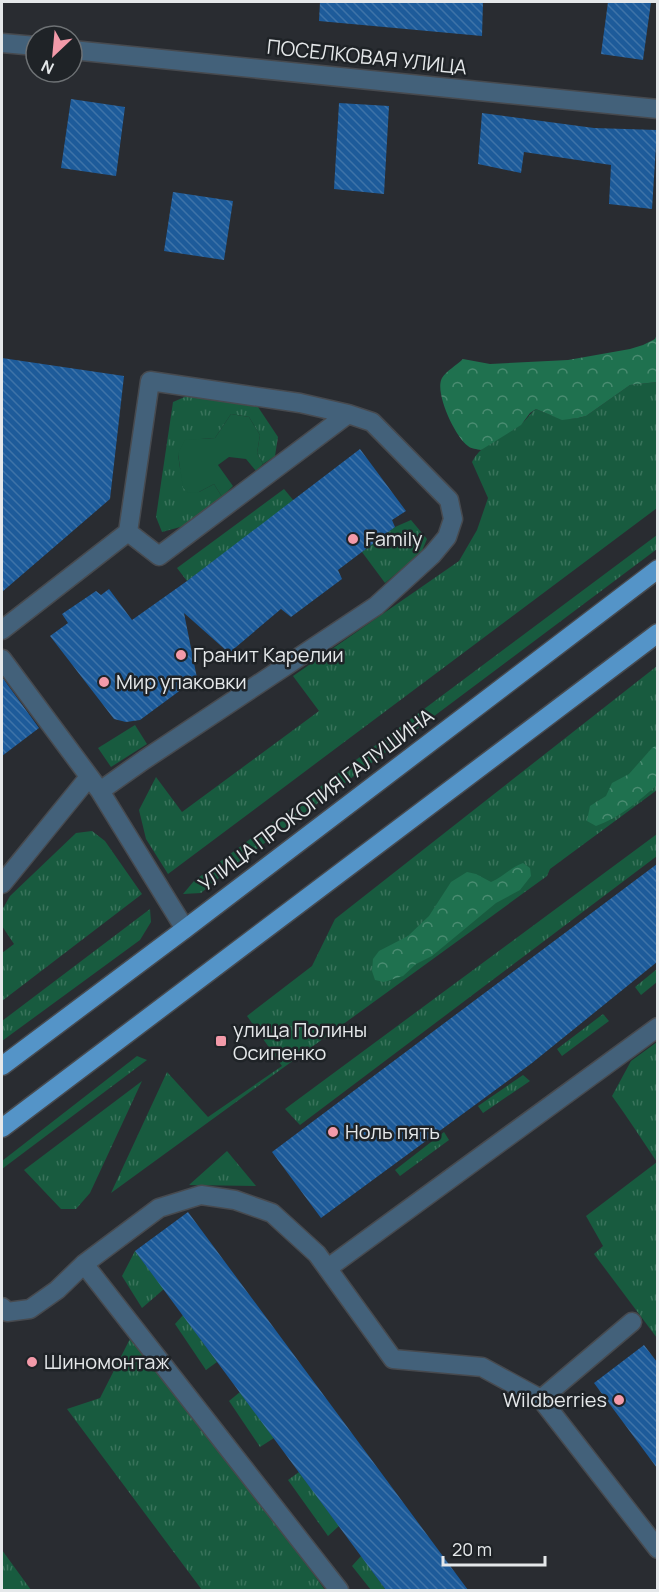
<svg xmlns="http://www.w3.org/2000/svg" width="659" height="1592" viewBox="0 0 659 1592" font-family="Manrope,sans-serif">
  <defs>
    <pattern id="grass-tufts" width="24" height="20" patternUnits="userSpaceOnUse" patternTransform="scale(1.5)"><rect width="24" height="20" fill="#185b3f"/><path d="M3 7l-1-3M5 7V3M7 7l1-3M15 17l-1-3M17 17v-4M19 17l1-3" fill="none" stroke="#39735b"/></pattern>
    <pattern id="forest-crowns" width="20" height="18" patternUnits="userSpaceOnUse" patternTransform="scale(1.5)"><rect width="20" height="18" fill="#1f714f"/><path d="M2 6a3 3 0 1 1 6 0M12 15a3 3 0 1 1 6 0" fill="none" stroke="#4a8c71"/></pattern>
    <pattern id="building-back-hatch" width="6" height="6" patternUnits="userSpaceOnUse" patternTransform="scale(1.5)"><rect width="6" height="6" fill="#1d5b9a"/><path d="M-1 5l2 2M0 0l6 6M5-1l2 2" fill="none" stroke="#3e73a8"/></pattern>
  </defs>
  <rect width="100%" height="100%" fill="#292c31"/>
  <path fill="url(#grass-tufts)" d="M657,382V508L168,874L146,839L139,810L156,777L182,812L319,711L293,676L459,561L477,530L488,498L472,462C481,443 504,437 520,425C527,420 529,414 536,409C554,417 566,422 586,416L630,385Z
    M187,396L258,407L278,437L275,456L263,464L257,453L260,435L249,417L231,414L215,438L201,439L178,454L180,468L199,492L214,484L222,497L184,526L162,532L156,517L173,402Z
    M284,489L294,501L187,581L177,568Z
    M411,520L427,539L421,553L385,583L362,552L395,527Z
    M657,535V549L226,872L201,893L183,894L194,881Z
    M657,666V790L550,869L547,876L111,1193L167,1072L208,1117L282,1066L247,1016L312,966L335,919Z
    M135,725L147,744L111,767L98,748Z
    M92,831L105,841L142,894L2,1001V953L14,944L2,926V910L10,896L76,833Z
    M657,834V856L300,1125L285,1109Z
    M150,909L151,922L140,940L2,1041V1021Z
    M657,969V982L641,995L635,987Z
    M603,1014L609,1021L562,1056L557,1049Z
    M657,1042V1338L594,1254L603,1246L586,1216L657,1162C642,1140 628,1118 612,1096L631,1061Z
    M137,1056L147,1060L2,1169V1161Z
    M523,1075L530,1081L483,1113L478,1106Z
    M142,1081L90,1193L76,1209H61L24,1170Z
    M444,1132L449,1140L400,1176L395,1170Z
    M227,1151L256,1186L189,1185Z
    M135,1251L164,1289L142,1308L122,1276Z
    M183,1315L217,1362L206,1370L175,1324Z
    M135,1329L325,1590H202L67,1409L100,1398Z
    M240,1392L274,1438L260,1447L229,1401Z
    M299,1472L339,1526L328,1536L288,1480Z
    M2,1550L31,1590H2Z
    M361,1556L386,1590H371L352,1566Z"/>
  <path fill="url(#forest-crowns)" d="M657,334V382L630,385L586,416L578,418L562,420L536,409L530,413L521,425L481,450C477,449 471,449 468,446C455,437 434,392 442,378C446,371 457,365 463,359L490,364L568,360L630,349L643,345L655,339Z
    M657,745V785C639,801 619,818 596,826L587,821L590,806L606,796L612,783L629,774L652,748Z
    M523,863L530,868L531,876L520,890L496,903L432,956L416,964L403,976L384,982L375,980L372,971L373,959L379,951L408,936L429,916L451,882L467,872L476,874L491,882C503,877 511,867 523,863Z"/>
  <path fill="#185b3f" d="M231,414L249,417L260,435L257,453L263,464L256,471L246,459L229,457L218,465L233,486L222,497L214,484L199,492L189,493L183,488L178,454L185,440L215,438Z"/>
  <path fill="url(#building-back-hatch)" d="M320,2H483L482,36L319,21Z
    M608,2H651L643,60L601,54Z
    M71,99L125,107L116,176L61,168Z
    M339,103L389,106L384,194L334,189Z
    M482,113L594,128L657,130L652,209L609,204L611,165L524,152L521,173L478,164Z
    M173,192L233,201L224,260L164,251Z
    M2,358L124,376L110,499L2,592Z
    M360,449L406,511L392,520L395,527L338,570L342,579L291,617L281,609L229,653L184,613L197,678L140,720L126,722L114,719L50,636L68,623L62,614L96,591L101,595L109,589L132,620L187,581Z
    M2,677L39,728L2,756Z
    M657,864V962L532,1063L321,1218L272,1152Z
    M188,1212L468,1590H386L135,1251Z
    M644,1345L657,1362V1468L594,1383Z"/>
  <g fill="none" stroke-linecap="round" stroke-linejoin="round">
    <defs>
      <path id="minor" d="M2,43L36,46
        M72,50L658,109
        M2,630L128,532L150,381L300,403L348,414
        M2,659L100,791L185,929
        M100,791L144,760L376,606L432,555L447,537L453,519L449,500L372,422L348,414L159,556L128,532
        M2,884L89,777
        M84,1264L339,1590
        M328,1268L658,1027
        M2,1307L7,1312L30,1309L57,1290L84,1264L159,1208L201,1195L235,1200L272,1213L317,1254L393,1359L482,1367L541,1399L658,1549
        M541,1399L632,1322"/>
      <path id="major" d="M2,1066L185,929L658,569
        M2,1128L658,633"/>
    </defs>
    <use href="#minor" stroke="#474a4f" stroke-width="21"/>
    <use href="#major" stroke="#474a4f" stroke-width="21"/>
    <use href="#minor" stroke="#43617a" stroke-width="18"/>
    <use href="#major" stroke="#5494c8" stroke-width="18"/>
  </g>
  <g fill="#f39aa9" stroke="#1f2327" stroke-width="2">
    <circle cx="353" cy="539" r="6"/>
    <circle cx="181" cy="655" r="6"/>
    <circle cx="104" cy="682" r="6"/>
    <rect x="215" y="1035" width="12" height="12" rx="3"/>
    <circle cx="333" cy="1132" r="6"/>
    <circle cx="32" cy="1362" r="6"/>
    <circle cx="619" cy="1400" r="6"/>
  </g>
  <g text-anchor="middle" stroke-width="5" stroke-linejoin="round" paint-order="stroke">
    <g font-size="20" fill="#e5e8ea" stroke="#1f2327">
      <text transform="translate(367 57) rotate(6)" y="7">ПОСЕЛКОВАЯ УЛИЦА</text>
      <text transform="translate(316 800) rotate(-37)" y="7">УЛИЦА ПРОКОПИЯ ГАЛУШИНА</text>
    </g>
    <g font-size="20" fill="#e5e8ea" stroke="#1f2327" text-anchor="start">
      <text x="365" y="546">Family</text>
      <text x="193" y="662">Гранит Карелии</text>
      <text x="116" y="689">Мир упаковки</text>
      <text x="233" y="1037">улица Полины<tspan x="233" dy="23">Осипенко</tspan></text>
      <text x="345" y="1139">Ноль пять</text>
      <text x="44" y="1369">Шиномонтаж</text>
      <text x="607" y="1407" text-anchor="end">Wildberries</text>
    </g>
  </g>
  <rect width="659" height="1592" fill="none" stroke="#e5e8ea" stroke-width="6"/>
  <g transform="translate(54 54) rotate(206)"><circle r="28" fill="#1f2327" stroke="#6e7275" stroke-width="1.5"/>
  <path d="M0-4.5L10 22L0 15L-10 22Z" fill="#f39aa9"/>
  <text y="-9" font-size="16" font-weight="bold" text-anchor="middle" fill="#e5e8ea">N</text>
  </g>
  <path d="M443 1556v9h102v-9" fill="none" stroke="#e5e8ea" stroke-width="3"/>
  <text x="452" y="1556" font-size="18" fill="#e5e8ea" stroke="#1f2327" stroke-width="4.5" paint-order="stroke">20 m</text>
</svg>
